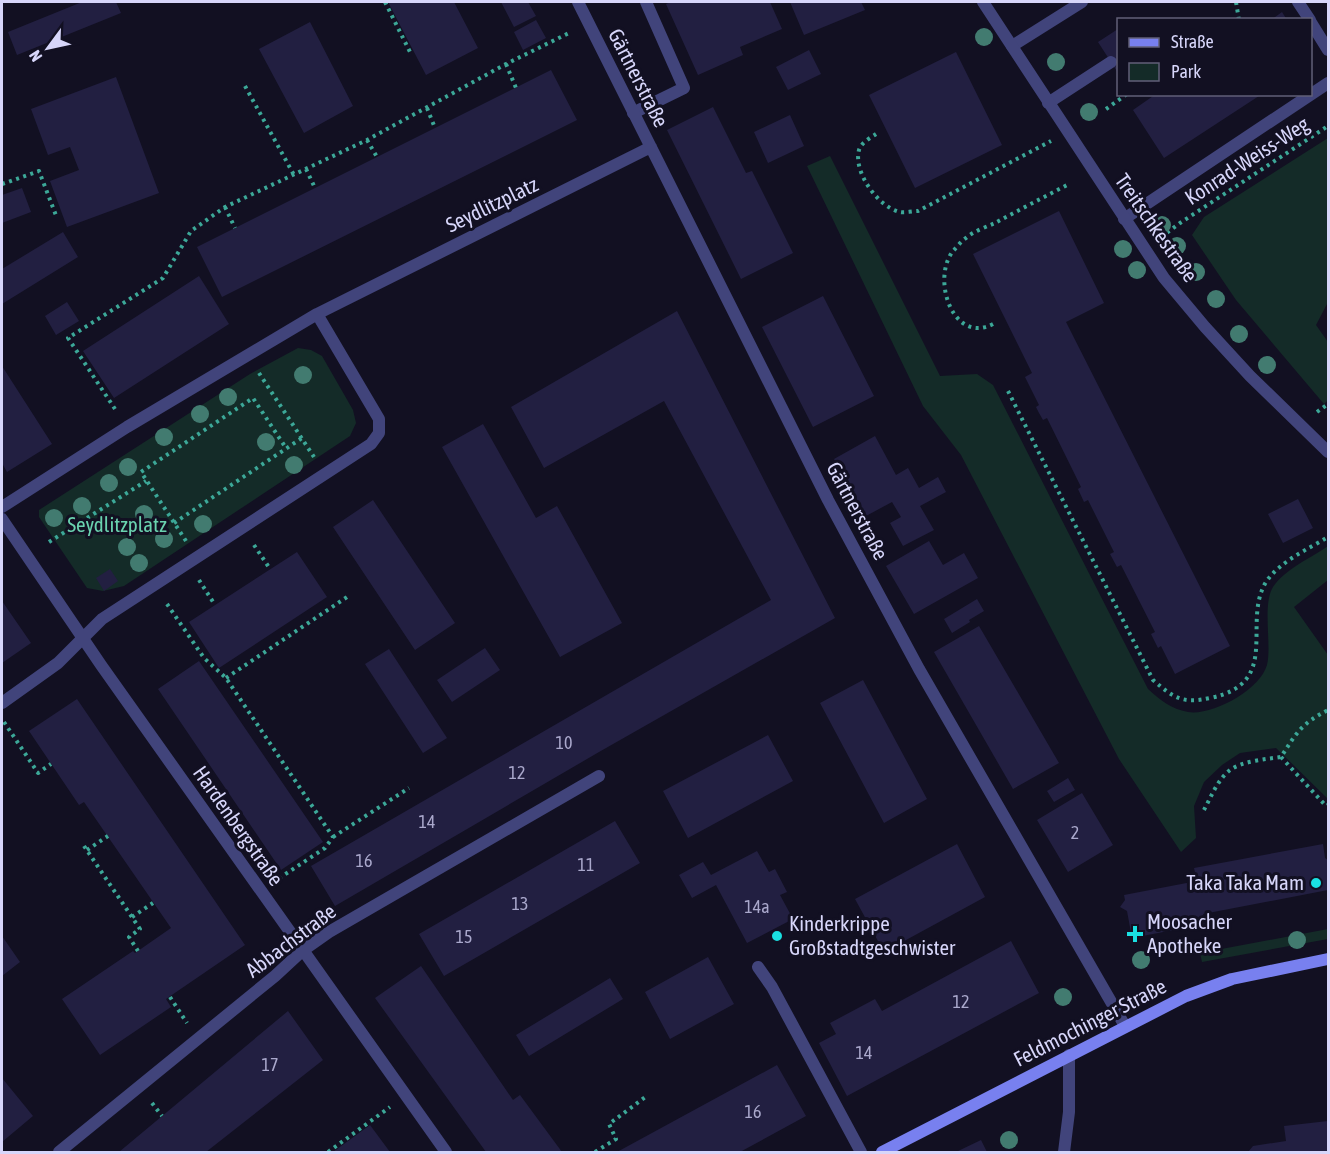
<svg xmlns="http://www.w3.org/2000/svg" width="1330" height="1154" viewBox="0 0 1330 1154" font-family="'Asap Condensed',sans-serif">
  <rect width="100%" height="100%" fill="#121022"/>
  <path fill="#142b28" d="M1328,138L1327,304L1316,325L1328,342V400L1324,404L1236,300L1192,235L1204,217Z
    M830,156L940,376L977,374L993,385L1148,689C1160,700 1171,709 1188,712C1212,716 1260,690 1267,665C1272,645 1262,605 1273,587C1285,569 1311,558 1328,546V580L1294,607L1328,655V799L1276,748L1240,753L1222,765L1204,782L1194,806L1196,838L1181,852L1119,759L961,455L923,406L807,166Z
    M298,348L311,350L322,356L353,410L356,423L350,436L124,586L103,591L87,588L39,517V510L250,374Z
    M1328,929V939L1202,962L1200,953Z"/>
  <path fill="#221f41" d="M82,2H116L121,13L17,55L8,32Z
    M388,2H454L478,48L426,75Z
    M501,2H528L536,16L514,27Z
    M671,2H770L782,29L740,47L743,55L698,75L666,4Z
    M790,2H861L865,10L804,35Z
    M1282,12L1287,20H1271Z
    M536,20L546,38L523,50L514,32Z
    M310,22L353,106L304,133L259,49Z
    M1118,29V73L1098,42Z
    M809,50L821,74L788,90L776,67Z
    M956,52L1002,145L915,188L869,95Z
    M551,70L577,120L222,297L197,247Z
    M116,77L159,193L67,227L50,181L79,170L70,147L48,155L31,109Z
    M1156,94H1262L1164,158L1133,110Z
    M713,107L746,173L752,171L793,253L741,279L667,130Z
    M790,115L804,146L768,163L754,132Z
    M22,188L31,212L2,223V195Z
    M1059,211L1104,303L1066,322L1230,646L1175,674L1161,646L1158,648L1151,634L1155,632L1121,565L1117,567L1110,554L1114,552L1088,500L1084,502L1078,489L1081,487L1047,418L1043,420L1039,413L1036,407L1039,405L1025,377L1032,373L973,254Z
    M63,232L78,257L2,304V269Z
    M199,276L229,324L114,398L83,351Z
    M823,296L874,396L813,427L762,327Z
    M67,302L79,321L56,335L45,316Z
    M677,311L835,618L599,752L335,906L311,866L771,600L664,401L544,468L511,407Z
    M2,366L52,444L7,472L2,463Z
    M483,424L536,518L557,506L622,623L560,657L442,447Z
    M875,436L896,475L908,468L919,488L938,477L946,492L920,506L934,530L903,546L890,523L901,517L892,502L866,516L834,459Z
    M1298,499L1313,528L1283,543L1268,514Z
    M373,500L455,623L415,650L333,527Z
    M929,541L943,565L964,553L978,578L914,614L886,566Z
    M297,552L327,597L219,668L189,622Z
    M110,569L118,581L104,591L96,578Z
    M977,599L984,611L969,620L970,622L952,633L944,619Z
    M2,601L31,643L2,663Z
    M979,626L1059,763L1013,789L934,652Z
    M485,648L500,670L452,702L437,680Z
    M389,649L447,738L423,753L365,664Z
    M199,661L323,842L281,870L158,689Z
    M863,680L927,799L884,823L820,703Z
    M77,699L245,945L166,999L171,1007L100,1055L62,999L133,951L135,953L171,928L84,802L79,805L29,731Z
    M768,735L793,781L688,838L663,791Z
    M1068,778L1075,790L1054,802L1047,791Z
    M1082,793L1113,845L1068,872L1037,820Z
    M615,821L640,863L444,976L419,934Z
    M957,844L985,897L884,952L855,899Z
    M1323,844L1325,858L1328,860L1327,868L1328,890L1203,914L1205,924L1132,938L1127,911L1120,907L1125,900L1124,895L1197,881L1194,868Z
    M757,851L769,872L775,869L787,892L780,895L793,919L747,943L716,885L692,898L679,875L703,862L711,875Z
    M2,936L20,962L2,976Z
    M1011,941L1039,993L847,1096L819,1043L836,1034L830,1023L875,999L882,1011Z
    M708,957L734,1004L670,1039L645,992Z
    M421,966L513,1100L520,1095L562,1152H486L375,998Z
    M610,978L623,999L529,1056L516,1035Z
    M288,1011L323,1060L206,1152H119Z
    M777,1065L806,1116L740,1152H617Z
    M2,1078L33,1116L2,1142Z
    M1328,1121V1152H1248L1253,1146L1286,1141L1284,1126Z
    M370,1125L390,1152H333Z
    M981,1140L987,1152H956Z"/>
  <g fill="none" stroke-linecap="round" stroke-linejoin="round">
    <path stroke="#3ca898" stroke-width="4" stroke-dasharray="3 4.5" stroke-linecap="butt" d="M385,2L411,54
      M1236,2L1239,20
      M506,64L516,88
      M245,86L294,175
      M427,108L435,128
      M1106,109L1127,94
      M876,134C870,138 861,143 859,150C853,172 878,207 900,212C905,213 913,211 918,211L1051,141
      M367,140L377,157
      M306,169L315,188
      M2,184L39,171L57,218
      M225,207L235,228
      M1161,237L1180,223L1328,126
      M993,324C953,345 931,279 953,251C957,247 961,241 966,238C974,231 986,227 995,223C1019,210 1044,197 1069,184
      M259,373L314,457
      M1008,391L1153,680C1174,698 1182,704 1210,698C1283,683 1241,623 1266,582C1279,562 1308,549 1328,537
      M115,409L68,338L163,278L191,231L225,207L367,140L506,64L571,32
      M1317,412L1328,404
      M174,523L302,438
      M186,541L141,472L253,398L286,448
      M49,542L146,481
      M254,545L270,569
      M199,580L215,605
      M167,604L204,658L226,678L333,837L325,848L278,879
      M226,678L350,595
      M4,722L38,773L51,764
      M1281,757L1326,806L1328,805
      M1204,810C1211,797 1218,779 1230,770C1242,761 1267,759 1281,757C1297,732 1301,724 1328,710
      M333,837L409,788
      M84,846L140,929L129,937L138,951
      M87,850L108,836
      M132,917L153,903
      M170,997L187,1023
      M152,1103L162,1116
      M328,1152L390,1107
      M595,1152L616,1139L609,1124L648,1095"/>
    <path stroke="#41447b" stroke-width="12" d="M1298,2L1310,20
      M1310,21L1328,50
      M1012,46L1082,2
      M1048,103L1111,62
      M633,113L684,88L646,2
      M1124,219L1328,83
      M758,967L772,987L861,1152"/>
    <path stroke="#41447b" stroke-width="12" d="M578,2L828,500L919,669L1125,1026
      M983,2L1164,278L1205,327L1250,376L1328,452
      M2,507L127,427L317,314L651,147
      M2,519L101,665L446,1152
      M2,703L58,663L102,619L371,444L379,433V419L317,314
      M59,1152L275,976L302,951L329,932L599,776
      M1064,1152L1069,1112V1055"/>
    <path stroke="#7880ef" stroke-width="12" d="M882,1152L1186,996L1232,979L1328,959"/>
  </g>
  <g fill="#427b70">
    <circle cx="984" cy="37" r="9"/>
    <circle cx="1056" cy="62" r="9"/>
    <circle cx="1089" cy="112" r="9"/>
    <circle cx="1162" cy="225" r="9"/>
    <circle cx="1177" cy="246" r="9"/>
    <circle cx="1123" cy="249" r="9"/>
    <circle cx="1137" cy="270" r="9"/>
    <circle cx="1196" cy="272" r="9"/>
    <circle cx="1216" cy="299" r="9"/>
    <circle cx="1239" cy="334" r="9"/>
    <circle cx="1267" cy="365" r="9"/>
    <circle cx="303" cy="375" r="9"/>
    <circle cx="228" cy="397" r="9"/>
    <circle cx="200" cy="414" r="9"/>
    <circle cx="164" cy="437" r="9"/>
    <circle cx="266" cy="442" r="9"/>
    <circle cx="294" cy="465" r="9"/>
    <circle cx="128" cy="467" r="9"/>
    <circle cx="109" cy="483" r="9"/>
    <circle cx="82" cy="506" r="9"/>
    <circle cx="144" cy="514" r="9"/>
    <circle cx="54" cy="518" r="9"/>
    <circle cx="203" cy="524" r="9"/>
    <circle cx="164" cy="539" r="9"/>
    <circle cx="127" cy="547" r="9"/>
    <circle cx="139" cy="563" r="9"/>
    <circle cx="1297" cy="940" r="9"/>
    <circle cx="1141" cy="960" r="9"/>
    <circle cx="1063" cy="997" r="9"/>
    <circle cx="1009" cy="1140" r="9"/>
  </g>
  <g fill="#1ae0e2" stroke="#121022" stroke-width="2">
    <circle cx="1316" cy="883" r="6"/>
    <path d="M1132 925h6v6h6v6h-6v6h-6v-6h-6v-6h6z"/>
    <circle cx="777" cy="936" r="6"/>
  </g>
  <g text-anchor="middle" stroke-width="6" stroke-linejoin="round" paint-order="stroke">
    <g font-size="18" fill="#aaa8cc">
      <text x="564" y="749">10</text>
      <text x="517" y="779">12</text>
      <text x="427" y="828">14</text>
      <text x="1075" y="839">2</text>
      <text x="364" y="867">16</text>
      <text x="586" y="871">11</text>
      <text x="520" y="910">13</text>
      <text x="757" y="913">14a</text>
      <text x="464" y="943">15</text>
      <text x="961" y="1008">12</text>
      <text x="864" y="1059">14</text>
      <text x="270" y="1071">17</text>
      <text x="753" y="1118">16</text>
    </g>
    <g font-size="21" fill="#d7d6fa" stroke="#121022">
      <text transform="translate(638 78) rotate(63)" y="7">Gärtnerstraße</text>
      <text transform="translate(1247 161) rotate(-33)" y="7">Konrad-Weiss-Weg</text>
      <text transform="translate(492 205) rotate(-26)" y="7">Seydlitzplatz</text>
      <text transform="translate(1156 228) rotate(55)" y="7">Treitschkestraße</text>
      <text transform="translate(857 511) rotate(62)" y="7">Gärtnerstraße</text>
      <text transform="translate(238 826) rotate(55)" y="7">Hardenbergstraße</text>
      <text transform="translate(291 941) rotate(-37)" y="7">Abbachstraße</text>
      <text transform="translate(1090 1023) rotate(-27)" y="7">Feldmochinger Straße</text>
    </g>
    <g font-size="21" fill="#6ad2af" stroke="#121022">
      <text x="117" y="532">Seydlitzplatz</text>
    </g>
    <g font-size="21" fill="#d7d6fa" stroke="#121022" text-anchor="start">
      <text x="1304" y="890" text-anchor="end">Taka Taka Mam</text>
      <text x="1147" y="929">Moosacher<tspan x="1147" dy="24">Apotheke</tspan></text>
      <text x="789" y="931">Kinderkrippe<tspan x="789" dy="24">Großstadtgeschwister</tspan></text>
    </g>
  </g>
  <rect width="1330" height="1154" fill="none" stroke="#d7d6fa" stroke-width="6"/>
  <rect x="1117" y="18" width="195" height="78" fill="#121022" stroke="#615f78" stroke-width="1.5"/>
  <rect x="1129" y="38" width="30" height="9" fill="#7880ef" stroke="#615f78" stroke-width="1.5"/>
  <text x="1171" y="48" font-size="18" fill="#d7d6fa">Straße</text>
  <rect x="1129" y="63" width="30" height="18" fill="#142b28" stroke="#615f78" stroke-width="1.5"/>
  <text x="1171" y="78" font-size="18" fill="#d7d6fa">Park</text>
  <g transform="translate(48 48) rotate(237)" stroke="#121022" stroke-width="4.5" paint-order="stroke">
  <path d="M0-4.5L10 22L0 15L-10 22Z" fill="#d7d6fa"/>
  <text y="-9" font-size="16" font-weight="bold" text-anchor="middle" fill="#d7d6fa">N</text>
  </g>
</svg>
